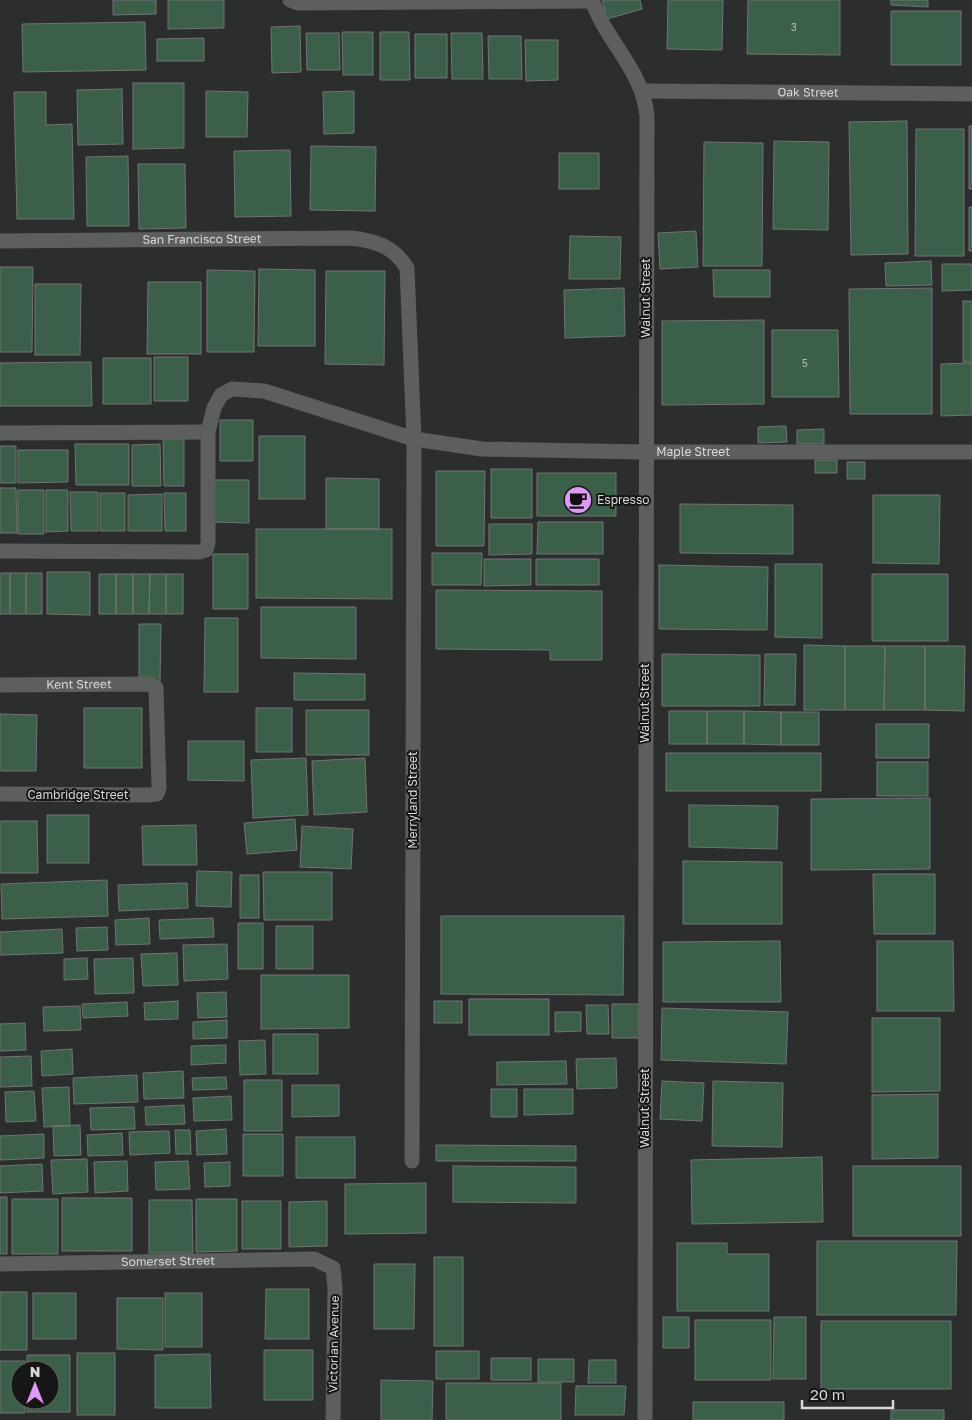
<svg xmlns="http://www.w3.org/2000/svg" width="972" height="1420" viewBox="0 0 972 1420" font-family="'Golos Text',sans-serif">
  <rect width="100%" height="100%" fill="#2c2e2d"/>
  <path fill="#3c5f49" stroke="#717472" d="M113,0H156V14L113,15Z
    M168,0H224V28L168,29Z
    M602,0H640L642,9L607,19Z
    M668,0H723L722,50L667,49Z
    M748,0H840V55L747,54Z
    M891,0H928V7L891,5Z
    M891,11H961V65H891Z
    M145,22L146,70L23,72L22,24Z
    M300,26L301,72L272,73L271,27Z
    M342,32H373V75H343Z
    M380,32H409L410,80H380Z
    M306,33H339L340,70H307Z
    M451,33H482L483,79H452Z
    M415,34H447V78H415Z
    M488,36H521L522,79H489Z
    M204,38V61H157V39Z
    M525,40H558V80L526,81Z
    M133,83H184V148L133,149Z
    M122,89L123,144L78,145L77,90Z
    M206,91L248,92L247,137H206Z
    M354,91V133L324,134L323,92Z
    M14,92H46V125L72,124L74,219H17Z
    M907,121L908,254L851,255L849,122Z
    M969,126H972V189H969Z
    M916,129H964V256H915Z
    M774,141L829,142L828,230L773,229Z
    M704,142L763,143L762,266H703Z
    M311,146L376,147L375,211L310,210Z
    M290,150L291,216L235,217L234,151Z
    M559,153H599V189H559Z
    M128,156L129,226H87L86,157Z
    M138,164H185L186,228L139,229Z
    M969,207H972V251H969Z
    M696,231L698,267L660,269L658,233Z
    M570,236L621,237L620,279H569Z
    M931,261L932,285L886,286L885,263Z
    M942,264H972V290L942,291Z
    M0,267H33L32,352H0Z
    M259,269L315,270V346H258Z
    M207,270L255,271L254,352H207Z
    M713,270H770V297H714Z
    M326,271H385L384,365L325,364Z
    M148,282H201V354H147Z
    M35,284H81L80,355H35Z
    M624,288L625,336L565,338L564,290Z
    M932,288V414H850L849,289Z
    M963,301H972V362H963Z
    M764,320V404L662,405V321Z
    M772,330H838L839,397H772Z
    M154,357H188V401H154Z
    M103,358H151V404H103Z
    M91,362L92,406H0V363Z
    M972,363V415L941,416V364Z
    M220,420H253V461H220Z
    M786,426L787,442L758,443V427Z
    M824,429V444H797V430Z
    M259,436H305V499H259Z
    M163,439H184V486H164Z
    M75,444H129V485H76Z
    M160,444L161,486H132V445Z
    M0,446H16V483H0Z
    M18,450H68V482L18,483Z
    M815,460H837V473H815Z
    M847,462H865V479H847Z
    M491,469H532V518H491Z
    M436,471H485L484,546H436Z
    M537,473H616V516H537Z
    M326,478L379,479V529H326Z
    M213,480H249V523L212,522Z
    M0,488H16L17,533H0Z
    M18,490H44V534H18Z
    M46,490H68V531L46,532Z
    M70,492H98V531H71Z
    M100,493H125V531H100Z
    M164,493H186V531H165Z
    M162,494V531H128V495Z
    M873,495H940L939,564L873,563Z
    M680,504L793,505V554L680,553Z
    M538,522H603V554H537Z
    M489,524H532V554L489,555Z
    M256,529H392V599L256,598Z
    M432,553H482L481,585H432Z
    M213,554H248V609H213Z
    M484,559H531V585L484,586Z
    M536,559H599V585H536Z
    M775,564H822V638L775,637Z
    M659,565L768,567L767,630L659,629Z
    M47,572H90V615L47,614Z
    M0,573H10V614H0Z
    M10,573H26V614H10Z
    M26,573H42V614H26Z
    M99,574H116V614H99Z
    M116,574H133V614H116Z
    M133,574H150L149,614H133Z
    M150,574H166V614H149Z
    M166,574H183V614H166Z
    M872,574H948V641H872Z
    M436,590L602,591V660H550V650L436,649Z
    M261,607H356V659L261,658Z
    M205,618H238V692H204Z
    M139,624H161L160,684H139Z
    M804,645L845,646V710H804Z
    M845,646H885L884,710H845Z
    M885,646H925V710H884Z
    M925,646H965L964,711L925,710Z
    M662,654L760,655V706H662Z
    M765,654H796L795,705H764Z
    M294,673L365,674V700H294Z
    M84,708H142V768H84Z
    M256,708H292V752H256Z
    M306,710H369V755H306Z
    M669,711H707V744H669Z
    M707,711H744V744H707Z
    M744,711L781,712V745L744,744Z
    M781,712H819V745H781Z
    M0,714L37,715L36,771H0Z
    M876,724H929V758H876Z
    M188,741H244V781L188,780Z
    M666,753H821V791H666Z
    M306,758L308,815L253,818L251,760Z
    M365,758L367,812L314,815L312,761Z
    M877,762H928V796H877Z
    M930,798V869L811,870V799Z
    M689,805L778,806L777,849L689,847Z
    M47,815H89V863H47Z
    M295,819L297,850L247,854L244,823Z
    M0,821H37L38,873H0Z
    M196,825L197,865H143L142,826Z
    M302,826L353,829L351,869L300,867Z
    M683,861L782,862V924H683Z
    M197,871L232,872L231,907L196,906Z
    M263,872H332V920H264Z
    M873,874H935V934H874Z
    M240,875H259V918H240Z
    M107,880L108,916L2,919L1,884Z
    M187,883L188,908L119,911L118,885Z
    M441,916H624L623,995L441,994Z
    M149,918L150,944L116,945L115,920Z
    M213,918L214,937L160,939L159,920Z
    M238,923H263V969H238Z
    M276,926H313V969H276Z
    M107,927L108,950L77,951L76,928Z
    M62,929L63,953L0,955V932Z
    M780,941L781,1002H663V942Z
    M877,941H953L954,1011H877Z
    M227,944L228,979L184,981L183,945Z
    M177,953L178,985L143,986L141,954Z
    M87,958L88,979L64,980V959Z
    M133,958L134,993L95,994L94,959Z
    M261,975H349V1028L261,1029Z
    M226,992L227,1017L198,1018L197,993Z
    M469,999H549V1035H469Z
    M178,1001V1019L145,1020L144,1003Z
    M434,1001H462V1023H434Z
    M127,1002L128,1016L83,1018L82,1004Z
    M612,1004H641V1038H612Z
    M586,1005H608L609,1034H587Z
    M80,1006L81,1030L44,1031L43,1007Z
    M662,1008L788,1012L786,1064L661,1060Z
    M555,1012H581V1031L555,1032Z
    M872,1018H940V1091L872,1092Z
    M227,1020V1038L193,1039V1022Z
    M25,1023L26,1050L0,1051V1024Z
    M273,1034H318V1074H273Z
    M265,1040L266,1074L240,1075L239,1041Z
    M226,1045V1063L191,1065V1046Z
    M72,1049L73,1074L42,1076L41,1051Z
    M31,1056L32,1086L0,1087V1057Z
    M616,1058L617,1088L577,1089L576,1059Z
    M566,1061L567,1084L497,1085V1062Z
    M183,1071L184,1098L144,1099L143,1073Z
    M137,1075L138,1102L74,1104L73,1078Z
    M226,1077L227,1089L193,1090L192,1078Z
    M244,1080H282V1131H244Z
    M662,1081L704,1083L702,1121L660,1119Z
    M713,1081L783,1083L782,1147L712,1146Z
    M292,1085H339V1116L292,1117Z
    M69,1087L70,1126L44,1127L42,1088Z
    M491,1089H517V1117H491Z
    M524,1089H573V1114L524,1115Z
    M34,1091L36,1121L6,1122L5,1092Z
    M938,1094V1158L872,1159V1095Z
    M231,1096L232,1120L194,1121L193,1098Z
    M184,1105L185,1124L146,1125L145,1107Z
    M134,1107L135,1129L91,1130L90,1108Z
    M80,1125L81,1155L54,1156L53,1126Z
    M226,1129L227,1154L197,1155L196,1131Z
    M175,1130H190L191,1154H176Z
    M169,1131L170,1153L130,1155L129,1132Z
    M122,1133L123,1155L88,1156L87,1135Z
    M44,1134V1158L0,1160V1136Z
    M243,1134H283V1176H243Z
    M296,1137H355V1178H296Z
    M436,1145L576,1146V1161H436Z
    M822,1157L823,1222L692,1224L691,1160Z
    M87,1159L88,1192L53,1194L51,1160Z
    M127,1161L128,1191L95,1193L94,1162Z
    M188,1161L190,1189L156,1190L155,1162Z
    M230,1162V1186L205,1187L204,1163Z
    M42,1164L43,1191L0,1193V1166Z
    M453,1166L576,1167V1203L453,1202Z
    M853,1166H961V1236H853Z
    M426,1183V1233L345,1234V1184Z
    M0,1197H7V1254H0Z
    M62,1198H132V1251H62Z
    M12,1199H58V1254H12Z
    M196,1199H237V1251L196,1252Z
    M149,1200H192L193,1253H149Z
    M242,1201H281V1249H242Z
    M327,1201V1246L289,1247V1202Z
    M817,1241H957L956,1315H817Z
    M677,1243H727V1254H769V1311H677Z
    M434,1257H463V1346H434Z
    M374,1264H415L414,1329H374Z
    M266,1289H309V1339H265Z
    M0,1292H27V1350H0Z
    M33,1293H76V1339H33Z
    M165,1293H202V1347H165Z
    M117,1298H163V1350L117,1349Z
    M663,1317H689V1348H663Z
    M774,1317H806V1379H773Z
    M695,1320H771V1380H695Z
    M821,1321H951V1389H821Z
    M264,1350H313V1400H264Z
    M436,1351H479V1379H436Z
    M77,1353H115V1415H77Z
    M210,1354L211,1408H155V1355Z
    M27,1355H70V1412H27V1400H50V1370H27Z
    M491,1358H531V1380H491Z
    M538,1359H574V1382H538Z
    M589,1360H616V1383H588Z
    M0,1361H25V1370H20V1400H25V1413H0Z
    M381,1380L433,1381L432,1420H381Z
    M446,1383H561V1420H446Z
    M576,1386H626L624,1415H575Z
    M693,1402H784V1420H693Z
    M891,1410H944V1420H891Z"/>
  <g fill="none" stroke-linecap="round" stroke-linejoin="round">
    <g stroke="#5c5f5d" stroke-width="15">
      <path d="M290,0L298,3L592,1"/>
      <path d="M592,0C606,42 643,70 647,116L645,1420"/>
      <path id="s1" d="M643,91L972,94"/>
      <path id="s2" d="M0,241L351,238C376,241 393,246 407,268L414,439L412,1161"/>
      <path d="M0,433L208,432"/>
      <path id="s3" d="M0,551L200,552L206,550L208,543V432L214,408L221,395L232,389L264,391L414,439L482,449L645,452H972"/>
      <path id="s4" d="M0,685L149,684L156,688L159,788L157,794L149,795L0,794"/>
      <path id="s5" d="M0,1264L314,1259L333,1268L335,1288L333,1420"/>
    </g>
  </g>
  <defs>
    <symbol id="cafe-disc" viewBox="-11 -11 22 22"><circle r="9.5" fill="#dd99f3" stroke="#151615"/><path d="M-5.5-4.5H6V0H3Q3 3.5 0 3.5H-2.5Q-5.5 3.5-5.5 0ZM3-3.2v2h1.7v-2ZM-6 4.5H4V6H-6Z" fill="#111"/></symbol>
  </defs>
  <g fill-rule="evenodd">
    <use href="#cafe-disc" x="562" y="484" width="32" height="32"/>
  </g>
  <g text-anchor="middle" stroke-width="4" stroke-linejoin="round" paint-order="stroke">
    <g font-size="10" fill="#b1bbb5">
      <text x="794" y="31">3</text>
      <text x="805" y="367">5</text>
    </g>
    <g font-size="12" fill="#d8dad9" stroke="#151615">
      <text dy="4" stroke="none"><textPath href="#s1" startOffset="165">Oak Street</textPath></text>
      <text dy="4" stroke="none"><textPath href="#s2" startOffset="202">San Francisco Street</textPath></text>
      <text transform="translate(646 298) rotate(-90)" y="4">Walnut Street</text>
      <text dy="4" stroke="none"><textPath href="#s3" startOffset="846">Maple Street</textPath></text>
      <text dy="4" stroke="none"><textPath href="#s4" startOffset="79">Kent Street</textPath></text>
      <text transform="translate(645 703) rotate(-90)" y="4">Walnut Street</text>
      <text x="78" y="799">Cambridge Street</text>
      <text transform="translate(413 800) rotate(-90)" y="4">Merryland Street</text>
      <text transform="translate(645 1108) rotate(-90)" y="4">Walnut Street</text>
      <text dy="4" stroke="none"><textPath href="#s5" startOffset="168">Somerset Street</textPath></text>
      <text transform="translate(334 1344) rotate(-89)" y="4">Victorian Avenue</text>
    </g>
    <g font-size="12" fill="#d8dad9" stroke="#151615" text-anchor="start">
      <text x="597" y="504">Espresso</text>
    </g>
  </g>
  <g transform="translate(35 1385)"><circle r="24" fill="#151615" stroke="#636463"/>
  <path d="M0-4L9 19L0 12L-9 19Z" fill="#dd99f3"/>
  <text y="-8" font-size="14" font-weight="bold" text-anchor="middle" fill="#d8dad9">N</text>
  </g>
  <path d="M802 1400v8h91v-8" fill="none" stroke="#d8dad9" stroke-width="2.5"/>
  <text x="810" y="1400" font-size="15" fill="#d8dad9" stroke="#151615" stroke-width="4" paint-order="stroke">20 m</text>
</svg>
